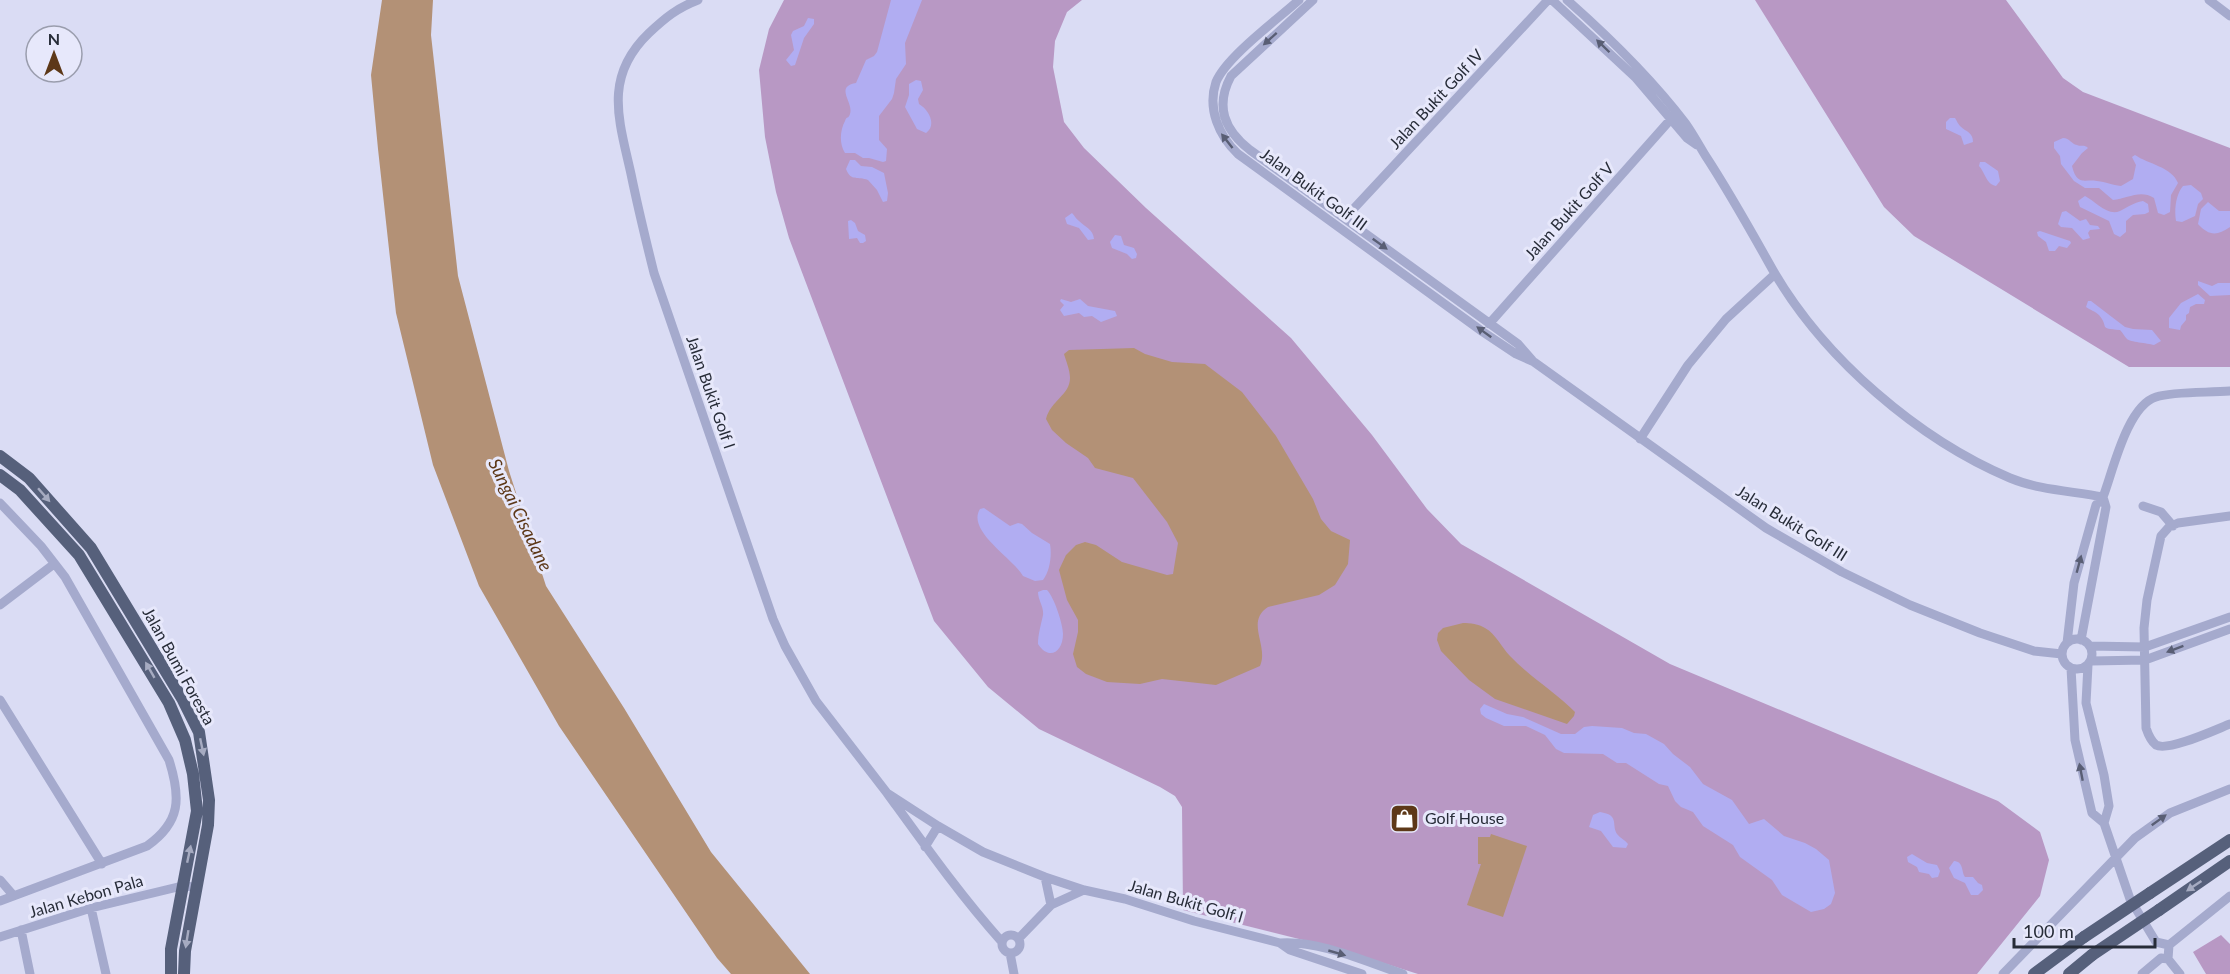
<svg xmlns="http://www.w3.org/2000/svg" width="2230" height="974" viewBox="0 0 2230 974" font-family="Lato,sans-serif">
  <rect width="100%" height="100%" fill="#dadcf4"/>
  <path fill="#b898c4" d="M784,0H1082L1067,12L1055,41L1053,67L1064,122L1084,148L1146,208L1291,338L1372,435L1427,509L1461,544L1670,664L1998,801L2040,832L2049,860L2040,896L1977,974H1418L1339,949L1183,910L1182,807L1175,796L1160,787L1039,729L988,687L934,621L789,238L776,192L765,137L759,70L769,29Z
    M1755,0H2006L2063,78L2083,92L2230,148V367H2129L1914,236L1884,207Z
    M2221,935L2230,944V974H2206L2193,952Z"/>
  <path fill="#b1adf2" d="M891,0H922L905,43L906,64L896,79L894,93L892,99L879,116V140L887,149L886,161L883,162L869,158H863L855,153H845C839,144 840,130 845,121C847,115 848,120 850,114C854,102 834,87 856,83L866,60L874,56L877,52Z
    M808,18L814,19V24L804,38L795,65L791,66L786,60L794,50L791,35L793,31L804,26Z
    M916,80L921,81L923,90L918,99L919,104C929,110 937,125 926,133L917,129L905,107L909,95V84Z
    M1950,118H1955C1957,121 1958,124 1960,126C1966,132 1973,132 1973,142L1964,145L1961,136L1946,129V122Z
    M2063,138C2070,138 2071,144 2077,145C2082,147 2084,144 2088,148L2082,153L2072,166C2077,186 2084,179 2097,181C2106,182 2112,185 2121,186L2133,179L2136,165L2132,157L2135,155C2148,164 2172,167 2178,183L2171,195L2170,212L2164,215L2158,213L2154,198C2140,189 2127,199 2113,200L2099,188H2085L2074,181L2061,164L2060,156L2054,148V142Z
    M850,160H855L861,166L872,167L884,173L888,193L887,201L883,202L877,190L868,180C858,176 851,182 846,169Z
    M1980,162H1985L1998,171L2000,181L1996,186C1986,184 1985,172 1979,166Z
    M2191,185L2201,193L2203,199L2198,204L2195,216L2182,222L2176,221C2174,210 2176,194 2183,186Z
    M2085,196C2095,201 2108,217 2120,211C2128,207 2133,203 2143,201L2148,204L2149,212L2145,214L2133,215L2126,221V232L2120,237L2114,234L2109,221L2080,207L2078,201Z
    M2208,202L2219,211H2230V227C2217,236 2209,236 2198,224L2201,209Z
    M2066,211L2080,221L2086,219L2090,225L2098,226L2100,229L2090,230L2088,233L2090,238L2083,240L2072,228L2061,227L2058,224L2062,212Z
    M1072,213C1075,216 1076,219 1079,221C1085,227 1093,229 1094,239L1088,240L1079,228L1067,224L1065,218Z
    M851,220L855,223L858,231L865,235L866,241L863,243H860L857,238L849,239L848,221Z
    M2040,231L2070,241L2071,243L2067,248L2059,246L2055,251H2049L2046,242L2038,236L2037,232Z
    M1115,235L1121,236L1124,245L1134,248L1137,254L1136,258L1132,259L1127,254L1112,248L1110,242Z
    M2198,281L2212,286L2218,283H2230V295L2210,296L2198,285Z
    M2198,294L2205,300L2204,304H2196L2190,307L2189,313L2186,315V320L2181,326L2180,330L2169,328V318L2181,303Z
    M1061,299L1071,302L1080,299L1088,306L1115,311L1117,316L1101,322L1092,316L1084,317L1079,313L1064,316L1060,310L1064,305L1060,301Z
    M2088,301H2091L2125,327L2133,329L2152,330L2161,341L2154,345C2147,343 2130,342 2127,339C2124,336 2123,333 2120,330C2097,328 2110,328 2099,315C2095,311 2090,310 2086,307Z
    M984,508L1010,526L1018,523L1022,524L1032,533L1050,544C1052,555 1050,571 1043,580L1035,581L1023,576C1014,559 966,531 980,509Z
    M1043,590H1047C1054,597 1063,624 1063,634C1063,652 1049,661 1038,644C1038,634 1041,625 1043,615C1044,607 1038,600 1038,592Z
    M1484,704L1507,714L1523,717L1561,734H1575L1584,727L1592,726L1622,728L1634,733L1646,734L1664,744L1673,754L1690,767L1703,784L1732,800L1749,824L1764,819L1784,836L1805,843L1816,849L1829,860L1835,893L1831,904L1824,909L1811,912L1782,895L1772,880L1740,857L1733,845L1703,826L1693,812L1681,807L1675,801L1668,786L1659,784L1626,763H1617L1603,754L1564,753L1556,749L1545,735L1526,726H1504L1486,718L1481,714L1480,709Z
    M1600,812C1620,815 1611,824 1617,834C1620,838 1625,840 1628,844L1626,848L1613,847L1601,831L1589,827L1593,815Z
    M1912,854L1927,863L1937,865L1940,871L1938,877L1932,878L1929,874L1919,872L1917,867L1908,862L1907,857Z
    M1954,861C1964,862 1961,871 1965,877H1973L1978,883L1982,885L1983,890L1978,895H1971L1965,883L1954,878L1949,868Z"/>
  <path fill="#b39176" d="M382,0H433L431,35L458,276L509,471L546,586L624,708L711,852L810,974H731L717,958L559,726L479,586L433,465L396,313L378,149L371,75Z
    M1134,348L1145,354L1172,362L1205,364L1242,392L1276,436L1313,499L1321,519L1331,531L1350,540L1348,564L1335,585L1319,595L1268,607C1245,622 1269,646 1260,666L1216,685L1162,679L1140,684L1107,682L1086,674L1077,667L1073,654L1078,632V620L1067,600L1059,570L1066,555L1076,545L1085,542L1096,545L1122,562L1167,575L1173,574L1178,543L1167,522L1133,478L1095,468L1088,458L1066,443L1052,430L1046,419C1051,400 1070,395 1070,378C1070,370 1066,361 1064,354L1069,350Z
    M1463,623C1470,623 1479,624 1485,628C1496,634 1502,648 1510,656C1530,677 1555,692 1575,712L1574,716L1567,724L1495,699L1469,680L1441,651L1437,640L1438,633L1443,628Z
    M1491,834L1527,846L1503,917L1467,905L1481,864H1478V837H1490Z"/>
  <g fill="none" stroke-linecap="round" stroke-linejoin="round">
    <path stroke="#a5aacd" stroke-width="9" d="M698,0C677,8 665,18 649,33C603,77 619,120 631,174C638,208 646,241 654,273L773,619L785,646L816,701L887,793
      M1299,0C1278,19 1226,57 1216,82C1207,109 1219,136 1238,154L1483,332L1516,354L1534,362L1766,528L1842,572L1910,605L1980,633L2034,651L2062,654
      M1313,0L1231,76C1215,106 1224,130 1250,150L1518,344L1532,360
      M1552,0L1636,78L1687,138L1697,145
      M1567,0C1610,38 1651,78 1686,124C1693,134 1699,145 1705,155C1730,193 1752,233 1774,272C1825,359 1918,439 2010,478C2039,490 2072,491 2103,497
      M2209,0L2230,16
      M1345,218L1548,0
      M1489,324L1671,119
      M1640,439L1688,365L1726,319L1775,274
      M0,503L41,546L65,577L169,760C181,798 181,822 147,846L0,901
      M2143,506L2161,512L2173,526
      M2230,516L2178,523L2169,527L2161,536L2147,600L2144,628L2146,728C2148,734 2151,741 2156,745C2168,752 2217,729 2230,724
      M0,605L54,564
      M2062 654a15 15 0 1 1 30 0a15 15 0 1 1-30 0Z
      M2081,640L2106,507L2103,497
      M2067,643L2074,583L2096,505L2103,497C2113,471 2127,406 2156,397C2175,391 2209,393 2230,391
      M2090,646L2145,647L2230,617
      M2091,661L2145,660L2230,629
      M2088,665L2086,703L2104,775L2109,806L2104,823
      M2071,668L2075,740L2092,813L2104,823L2130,899L2156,942L2169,945
      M0,700L102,864
      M925,847L938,826
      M1045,877L1051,905
      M0,880L13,895
      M91,908L106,974
      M21,930L30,974
      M1002 944a9 9 0 1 1 18 0a9 9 0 1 1-18 0Z
      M0,937L91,908L182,886L195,887
      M1019,938L1051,905L1084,890
      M1002,942C960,895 924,844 887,793L938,826L983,852L1045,877L1084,890L1125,899L1194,921L1280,943C1319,940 1366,962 1403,974
      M1280,943L1290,950L1362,974
      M2169,945L2230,896
      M2169,945L2168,959L2180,974
      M1010,953L1014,974
      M2003,974L2135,838L2170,813L2230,789
      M2142,974L2161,958L2168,959"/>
    <path stroke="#56607b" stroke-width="12" d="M0,456L29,478L91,548L183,700L199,732L209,800L208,825L185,951L184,974
      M0,475L20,490L79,555L169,703L185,740L193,774L197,811L171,949V974
      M2150,893L2230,840
      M2159,910L2230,861
      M2034,974L2084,937
      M2069,974L2092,955"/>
    <path stroke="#56607b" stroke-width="12" d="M2084,937L2150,893
      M2092,955L2159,910"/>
  </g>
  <defs><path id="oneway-solid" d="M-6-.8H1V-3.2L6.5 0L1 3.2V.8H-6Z" transform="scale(1.5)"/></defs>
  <g fill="#595e74">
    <use href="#oneway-solid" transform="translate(1270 39) rotate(138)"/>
    <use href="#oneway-solid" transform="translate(1603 46) rotate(-136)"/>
    <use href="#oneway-solid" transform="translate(1227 141) rotate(-128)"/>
    <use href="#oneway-solid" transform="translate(1380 244) rotate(36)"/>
    <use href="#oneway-solid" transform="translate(1484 332) rotate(-144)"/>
    <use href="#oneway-solid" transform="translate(2079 564) rotate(-75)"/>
    <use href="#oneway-solid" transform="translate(2175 649) rotate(159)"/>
    <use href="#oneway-solid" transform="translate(2081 772) rotate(-101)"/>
    <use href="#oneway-solid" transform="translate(2159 820) rotate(-36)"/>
    <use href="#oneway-solid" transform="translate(1337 953) rotate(16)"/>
  </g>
  <g fill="#a6abc1">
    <use href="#oneway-solid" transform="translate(44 495) rotate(49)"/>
    <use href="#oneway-solid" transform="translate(150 670) rotate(-120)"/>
    <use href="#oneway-solid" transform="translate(202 747) rotate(78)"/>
    <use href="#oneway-solid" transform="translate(189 854) rotate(-78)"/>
    <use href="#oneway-solid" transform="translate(2194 886) rotate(146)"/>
    <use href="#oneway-solid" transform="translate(187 939) rotate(99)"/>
  </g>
  <defs>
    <symbol id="shop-square" viewBox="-11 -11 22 22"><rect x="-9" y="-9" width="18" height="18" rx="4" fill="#5d3818" stroke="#e7e8fb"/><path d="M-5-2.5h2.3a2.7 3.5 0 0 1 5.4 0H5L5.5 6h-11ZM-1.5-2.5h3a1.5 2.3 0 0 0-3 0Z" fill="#fff"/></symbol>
  </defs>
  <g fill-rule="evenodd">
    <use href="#shop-square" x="1388" y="802" width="33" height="33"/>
  </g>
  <g text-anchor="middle" stroke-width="6" stroke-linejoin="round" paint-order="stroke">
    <g font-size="16" fill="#272c38" stroke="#e7e8fb">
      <text transform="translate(1436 99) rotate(-47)" y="6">Jalan Bukit Golf IV</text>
      <text transform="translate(1314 189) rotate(36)" y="6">Jalan Bukit Golf III</text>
      <text transform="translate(1569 211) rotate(-48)" y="6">Jalan Bukit Golf V</text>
      <text transform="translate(711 392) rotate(71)" y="6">Jalan Bukit Golf I</text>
      <text transform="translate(1792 523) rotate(32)" y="6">Jalan Bukit Golf III</text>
      <text transform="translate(179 666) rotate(61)" y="6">Jalan Bumi Foresta</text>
      <text transform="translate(86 896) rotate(-16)" y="6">Jalan Kebon Pala</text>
      <text transform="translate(1186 901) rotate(16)" y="6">Jalan Bukit Golf I</text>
    </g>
    <g font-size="16" fill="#272c38" stroke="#e7e8fb" text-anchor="start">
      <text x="1425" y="824">Golf House</text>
    </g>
    <g font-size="18" font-style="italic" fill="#5d3818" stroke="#e7e8fb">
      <text transform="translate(520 515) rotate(64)" y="6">Sungai Cisadane</text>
    </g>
  </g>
  <g transform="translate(54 54)"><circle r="28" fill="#e7e8fb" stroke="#9a9dad" stroke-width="1.5"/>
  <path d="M0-4.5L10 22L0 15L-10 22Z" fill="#5d3818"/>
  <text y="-9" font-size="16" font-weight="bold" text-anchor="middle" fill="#272c38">N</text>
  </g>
  <path d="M2014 938v9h141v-9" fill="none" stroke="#272c38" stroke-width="3"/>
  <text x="2023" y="938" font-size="18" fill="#272c38" stroke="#e7e8fb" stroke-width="4.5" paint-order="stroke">100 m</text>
</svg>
